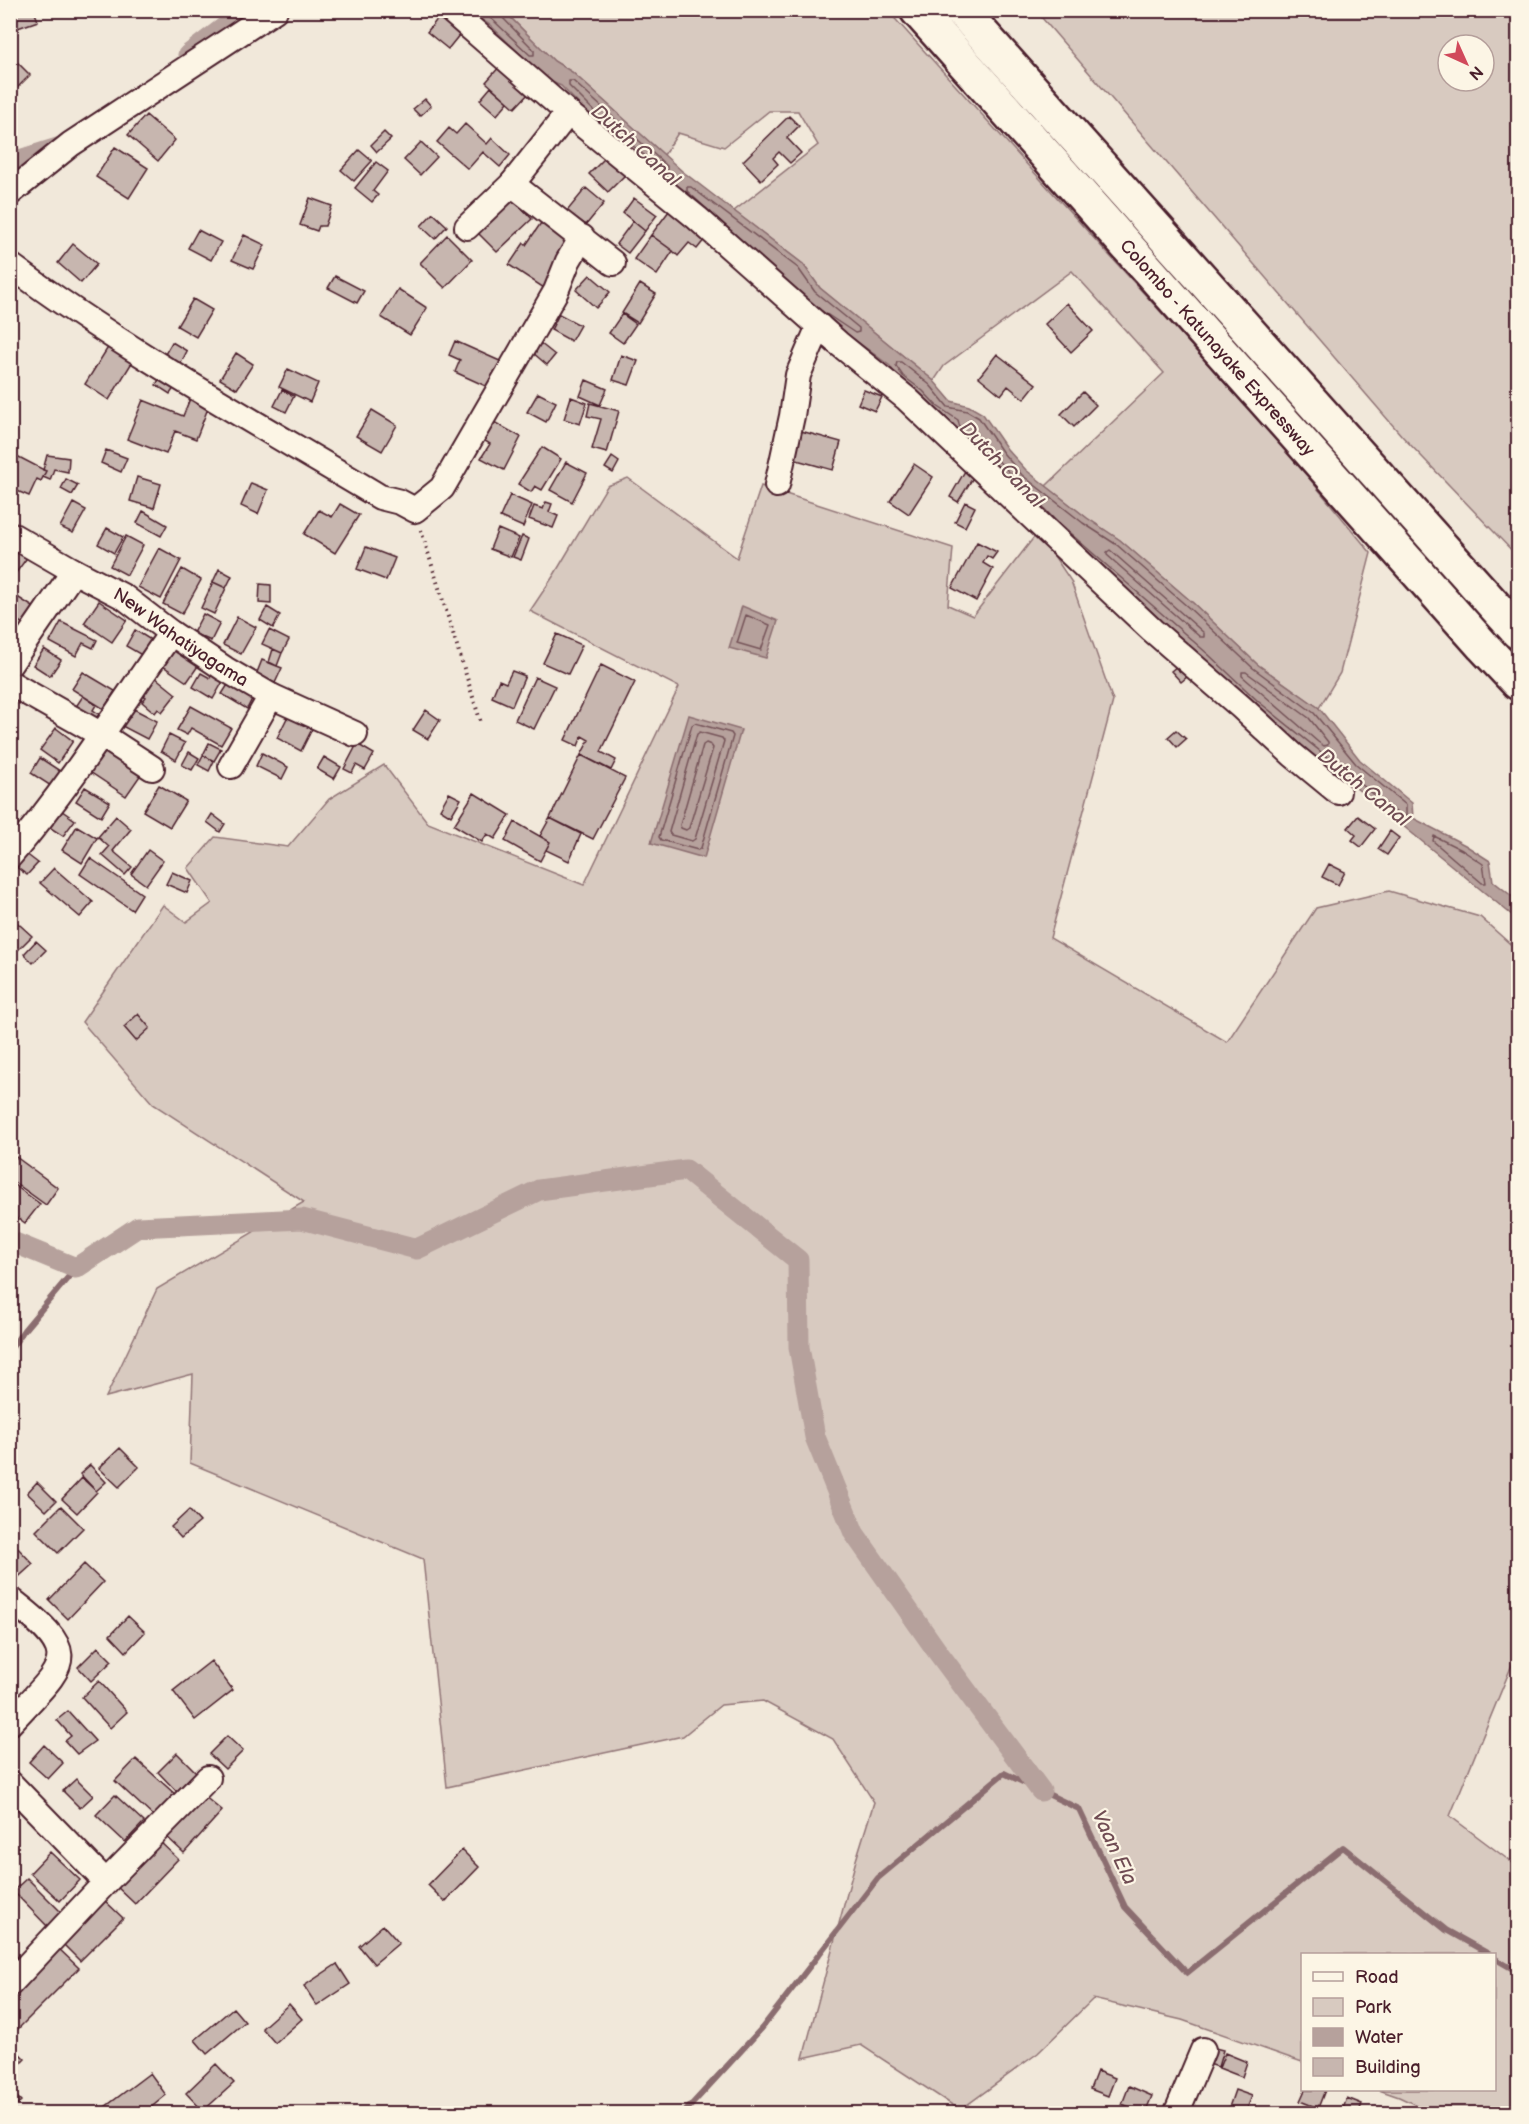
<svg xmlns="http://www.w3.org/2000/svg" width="1529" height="2124" viewBox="0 0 1529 2124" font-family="'Balsamiq Sans',sans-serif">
  <rect width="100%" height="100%" fill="#f1e8da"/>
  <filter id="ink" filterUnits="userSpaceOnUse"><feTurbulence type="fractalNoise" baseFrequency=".0167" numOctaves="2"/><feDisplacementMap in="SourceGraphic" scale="12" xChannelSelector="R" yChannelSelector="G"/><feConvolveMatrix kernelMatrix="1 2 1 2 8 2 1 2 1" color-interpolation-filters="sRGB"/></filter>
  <g filter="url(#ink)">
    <path fill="#d8cac0" stroke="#917476" stroke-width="1.5" fill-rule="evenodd" d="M504,11H888L1284,448L1371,553L1340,673L1319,708L1257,664L1193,603L1120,540L1087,518L1046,486L1164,373L1072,271L944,366L934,381L820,288L803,264L734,211L818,145L798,111H769L724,147L678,133L664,155L572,72L554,61Z
      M1036,11H1518V557L1402,436ZM1448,45H1484V81H1448Z
      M628,478L737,558L761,486L953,548L948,605L973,616L1038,532L1071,581L1113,701L1050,938L1227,1042L1316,908L1389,891L1480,917L1518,951V1650L1450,1816L1518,1867V2113H1433L1399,2097L1379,2090H1494V1954H1302V2062L1182,2020L1093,1999L1038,2053L960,2110L861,2045L803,2058L856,1860L874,1802L833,1739L763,1701L721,1705L683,1736L447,1787L423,1559L190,1463L193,1374L106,1397L157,1289L304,1202L153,1104L82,1022L163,905L186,922L212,903L188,868L215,837L288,847L329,799L384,765L428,823L584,885L679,687L530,611L554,575L607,486Z"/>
    <path fill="#b6a19c" stroke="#8b6d6f" stroke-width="1.5" d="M468,11H504L554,61L572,72L682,171L803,264L820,288L934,381L951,401L969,406L983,414L1007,449L1026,470L1087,518L1120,540L1193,603L1257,664L1319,708L1360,760L1412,803L1413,818L1465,845L1490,861L1493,881L1518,901V920L1369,798L1309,752L1238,691L1205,659L1130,595L978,448L967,446L957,440L953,424L933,410L899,380L890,366L843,331L603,129L561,86L547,80L490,25Z
      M742,606L778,621L766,658L729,648Z
      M689,715L741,730L704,858L651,843Z"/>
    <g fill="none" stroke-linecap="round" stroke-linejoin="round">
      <path stroke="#755358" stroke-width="1.5" d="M479,10L494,21L530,55H534V50L502,17L500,10
        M569,81H573L667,166V170L663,171L607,124L569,86Z
        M729,229L687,191V187H691L798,268L815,292L859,328V332L855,333L822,311
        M961,432L958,420L937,406L923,391L903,376L896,366L897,362H901L930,385L948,407L967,411L979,418L1003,453L1022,475L1083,523L1117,545L1189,608L1253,668L1314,713L1356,764L1406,805V816L1402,817L1259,702L1209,655L1055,520L982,444L971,440
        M1110,550L1204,633V637H1200L1107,555V552Z
        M746,615L770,625L761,650L737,643Z
        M1242,672H1246L1309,718L1328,742V745L1324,746L1318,742L1242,676Z
        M695,723L731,733L733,736L701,848L698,850L661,840L659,837L692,725Z
        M700,732L722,738L724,741L695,839L692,841L671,835L669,832L697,734Z
        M706,743L711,745L713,748L689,828L686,830L681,828L680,825L703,745Z
        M1434,836L1462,850L1483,864L1486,883H1482L1433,841Z"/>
      <path stroke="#8b6d6f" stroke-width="6" d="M10,1350L24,1330L76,1268
        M1494,1958L1518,1972
        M683,2114L762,2028L878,1878L1004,1773L1079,1809L1125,1907L1187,1973L1343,1847L1446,1930L1489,1954"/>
      <path stroke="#b6a19c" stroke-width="21" d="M188,55L247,10
        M10,163L67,145
        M10,1241L76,1268L138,1227L302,1219L417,1249L539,1190L686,1170L798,1260L799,1347L815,1437L854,1533L937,1651L1041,1791"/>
    </g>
    <path fill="#c7b6af" stroke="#4a1f2b" stroke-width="1.5" d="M10,10H34L38,21L12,30Z
      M439,17L460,34L448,49L427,32Z
      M11,56L30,75L10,95V57Z
      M501,65L530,92L515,108L486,82Z
      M491,87L508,102L497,115L480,100Z
      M425,99L431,106L420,116L413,109Z
      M146,115L175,140L158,161L128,135Z
      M789,116L799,126L787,138L801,153L790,163L779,152L773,158L778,164L761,180L743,161Z
      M465,124L487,144L492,138L510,155L500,167L483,152L468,169L437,142L449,128L456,134Z
      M384,132L391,139L377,152L371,145Z
      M421,142L437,157L420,175L404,160Z
      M115,147L148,168L129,198L96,177Z
      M359,150L372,161L354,181L341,170Z
      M607,156L626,174L608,192L589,174Z
      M376,162L388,171L373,191L378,195L372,202L355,188Z
      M586,188L604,203L586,225L567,211Z
      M512,197L532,219L497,252L476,231Z
      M310,198L332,206L325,226H319L317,231L300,225Z
      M634,198L657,215L645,231L623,213Z
      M672,207L705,239L697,249L689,243L678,256L673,251L651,235Z
      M433,213L447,226L435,239L421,226Z
      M545,217L577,239L544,288L509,265L524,243L526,245Z
      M633,221L645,231L628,253L616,244Z
      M198,230L221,242L211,260L188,248Z
      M244,235L265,245L253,269L232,260Z
      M447,235L472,260L445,288L420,263Z
      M651,235L673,251L657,275L634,259Z
      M73,244L97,264L81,283L58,263Z
      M590,275L610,292L596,308L576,290Z
      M335,276L364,291L357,303L328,288Z
      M640,284L656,294L638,323L622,313Z
      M398,289L427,308L410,335L381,317Z
      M193,299L212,310L196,337L177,326Z
      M1067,303L1093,331L1071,352L1045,324Z
      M559,314L580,325L571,341L551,330Z
      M622,314L636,324L623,343L609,333Z
      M112,341L136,356L109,400L85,384Z
      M455,341L502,362L490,388L455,372L460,360L449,355Z
      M172,342L187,351L180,365L164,356Z
      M540,343L555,355L547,365L532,352Z
      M236,353L253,364L237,389L220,379Z
      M997,354L1036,384L1024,399L1008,386L1001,395L979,377Z
      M621,355L638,361L629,385L613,380Z
      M288,369L318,383L310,402L279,387Z
      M162,374L177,384L170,394L156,385Z
      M586,380L607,389L600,405L580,396Z
      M282,390L294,396L286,412L274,406Z
      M864,390L882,397L875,411L858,404Z
      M1083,392L1096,405L1074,427L1061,414Z
      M538,393L556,402L546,422L527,412Z
      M191,396L210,403L196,439L175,431L166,454L127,439L143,400L183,416Z
      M571,397L587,403L580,424L564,419Z
      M590,403L619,411L607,453L592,449L601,419L587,416Z
      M372,410L397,425L382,451L356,436Z
      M492,421L521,437L504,470L481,458L490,444L482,439Z
      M801,431L841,442L833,470L793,459Z
      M542,447L561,459L542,490L535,486L531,492L518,484Z
      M106,450L127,458L121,472L101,463Z
      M15,455L46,471L41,481L37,479L29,496L10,488V462Z
      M47,455L69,458L68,472L54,469L50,480L43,477L46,471L43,470Z
      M612,457L619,462L613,473L605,468Z
      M566,462L587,473L572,502L550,490Z
      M914,464L933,477L909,514L890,501Z
      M965,471L974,476L958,502L950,497Z
      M137,477L161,484L154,508L130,501Z
      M66,479L78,485L72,495L61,489Z
      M251,483L268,490L258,514L241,506Z
      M510,495L532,505L523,527L500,517Z
      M546,502L552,504L549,512L558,516L553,528L529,519L534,506L543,509Z
      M965,502L975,507L965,527L955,522Z
      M73,503L86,510L73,533L60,527Z
      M340,504L359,515L335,553L304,534L319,510L332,517Z
      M143,511L167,525L161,536L137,523Z
      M107,528L123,537L114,553L98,544Z
      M498,529L519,538L511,557L490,549Z
      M126,536L143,545L127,575L110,566Z
      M522,536L529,539L521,560L513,557Z
      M977,542L997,552L992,559L987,556L983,563L993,569L976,601L952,588Z
      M10,544L29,555L13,577L10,575Z
      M366,547L395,558L386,580L357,569Z
      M159,548L181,560L161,599L138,587Z
      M182,569L201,580L182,614L163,604Z
      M219,569L232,576L226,588L213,582Z
      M213,582L226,588L214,614L201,608Z
      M260,584L271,585V604L259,603Z
      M11,593L38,610L28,627L10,616Z
      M99,601L127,620L112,642L84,623Z
      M267,607L280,615L273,628L260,620Z
      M203,614L220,623L211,641L193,633Z
      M237,617L256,627L241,654L223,645Z
      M61,622L97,640L93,648L83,643L76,656L50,642Z
      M135,630L154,642L145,657L126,646Z
      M269,630L289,640L282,653L262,644Z
      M557,634L582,645L568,674L543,663Z
      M175,647L200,663L187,682L163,666Z
      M44,649L61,660L50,676L33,665Z
      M273,649L282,653L277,666L269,662Z
      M262,660L282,668L275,683L256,675Z
      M1183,661L1193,672L1181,682L1171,671Z
      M601,665L635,682L601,752L616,760L611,770L581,755L589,740L582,736L578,746L565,740Z
      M512,671L525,676L512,706L492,697L499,680L506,683Z
      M83,672L115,691L104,709L72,689Z
      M150,673L176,694L162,712L158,709L155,713L142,702L146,697L136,690Z
      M201,673L210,678L212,674L226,676L213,699L193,687Z
      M535,677L555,686L534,729L515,720Z
      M229,683L253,697L247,709L222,694Z
      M83,696L96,705L93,710L99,714L92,724L73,711Z
      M191,706L231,728L221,745L191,728L187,735L177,730Z
      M130,707L157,721L147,739L120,725Z
      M426,710L440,720L428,739L413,730Z
      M288,716L312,729L301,751L277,738Z
      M56,728L73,741L58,763L40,750Z
      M1176,730L1186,739L1177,747L1168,737Z
      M169,735L185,743L176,760L161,751Z
      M209,743L221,749L214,761L203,755Z
      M357,744L374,754L365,770L356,765L352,773L344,769Z
      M108,745L144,770L126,796L90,772Z
      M189,752L199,758L192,770L182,765Z
      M262,753L288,767L282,779L256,766Z
      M203,755L214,761L209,771L198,765Z
      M581,755L625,778L593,839L550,818Z
      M324,757L341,767L334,779L317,769Z
      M40,758L60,771L51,786L31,773Z
      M159,785L186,801L170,827L143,811Z
      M85,787L110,802L101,817L76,801Z
      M449,793L461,799L451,816L440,809Z
      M474,793L510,815L495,839L487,834L482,842L454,825Z
      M55,806L75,820L63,836L43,823Z
      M212,814L225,824L220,832L207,822Z
      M116,816L131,829L113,851L132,867L125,875L102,855L109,847L98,837Z
      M1358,816L1375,829L1361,847L1352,840L1356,835L1348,828Z
      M550,818L581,834L569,861L546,850L550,842L540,836Z
      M515,822L550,842L540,861L505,841Z
      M77,826L97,838L82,863L62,850Z
      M1390,831L1399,838L1387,855L1378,849Z
      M21,850L38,863L27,875L11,863Z
      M148,850L163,861L146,885L131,874Z
      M90,858L142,894L132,910L80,874Z
      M1329,864L1345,872L1338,885L1322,877Z
      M54,868L93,902L80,917L40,883Z
      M172,872L192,881L187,893L166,884Z
      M10,916L32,936L17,951L10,945Z
      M36,941L46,950L33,963L24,954Z
      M138,1014L150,1028L136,1041L124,1027Z
      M16,1157L58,1188L46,1205L10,1179V1164Z
      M10,1182L40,1204L25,1223L18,1218L11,1226Z
      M120,1448L139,1467L119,1487L99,1468Z
      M90,1465L106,1482L96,1491L80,1474Z
      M82,1478L97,1492L77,1513L62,1499Z
      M37,1482L56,1501L46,1511L27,1493Z
      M61,1506L83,1528L58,1553L36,1531Z
      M189,1510L200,1522L181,1538L171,1527Z
      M14,1544L33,1564L13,1582L10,1580V1547Z
      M84,1564L103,1582L68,1619L49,1600Z
      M128,1616L145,1632L126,1652L110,1635Z
      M98,1647L112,1661L91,1681L78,1667Z
      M211,1661L233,1690L195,1720L173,1691Z
      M99,1681L127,1712L110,1728L82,1697Z
      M68,1711L95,1741L77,1754L65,1741L71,1736L57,1720Z
      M227,1736L243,1751L225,1769L209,1754Z
      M44,1745L63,1763L48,1779L29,1762Z
      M177,1753L198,1774L178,1793L158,1772Z
      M136,1759L176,1795L155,1818L115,1781Z
      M76,1779L93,1796L80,1808L63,1791Z
      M115,1795L144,1822L125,1842L96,1815Z
      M203,1795L222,1811L184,1853L166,1836Z
      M158,1840L178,1859L135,1904L115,1885Z
      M462,1850L479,1867L445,1902L428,1885Z
      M50,1852L80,1880L60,1901L30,1873Z
      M27,1878L62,1913L48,1927L13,1891Z
      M102,1898L123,1918L80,1961L60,1941Z
      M383,1925L399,1943L374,1964L359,1946Z
      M56,1946L79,1968L18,2029L10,2021V1991Z
      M337,1964L350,1984L317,2006L304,1986Z
      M289,2004L302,2019L275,2043L262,2028Z
      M233,2008L245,2022L207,2054L195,2040Z
      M10,2044L25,2059L10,2074Z
      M1211,2047L1223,2050L1218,2067L1206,2063Z
      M1225,2053L1247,2062L1242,2077L1219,2068Z
      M216,2064L234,2083L203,2111L186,2093Z
      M1097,2071L1115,2078L1108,2096L1090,2089Z
      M150,2073L166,2095L143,2114H110L105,2107Z
      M1129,2086L1152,2096L1145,2113L1122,2104Z
      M10,2090L21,2101L10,2112Z
      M1235,2090L1252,2096L1245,2114L1227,2113Z
      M1305,2090H1325L1318,2108L1300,2101Z
      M1347,2098L1362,2104L1358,2114H1341Z"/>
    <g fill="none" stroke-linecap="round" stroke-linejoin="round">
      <defs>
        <g id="street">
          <path d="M450,10L568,113L697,218L838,343L907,399L1152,630L1241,707L1293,755L1338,792"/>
          <path d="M512,184L613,263"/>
          <path d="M10,193L71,144L275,10"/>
          <path d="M467,227L512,184L568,113"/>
          <path d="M10,265C127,352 255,422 380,497L400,502L415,510L442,488L556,291L568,261L582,237"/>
          <path d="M777,485L792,416L798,375L819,326"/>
          <path id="s1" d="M10,534L74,571L124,597L171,633L225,669L271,696L355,734"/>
          <path d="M10,664L74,571"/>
          <path d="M10,683L100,734L152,768"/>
          <path d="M231,766L271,696"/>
          <path d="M10,856C70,786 119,708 171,633"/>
          <path d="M10,1599C86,1657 65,1663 10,1723"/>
          <path d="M10,1783L106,1882L10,1984"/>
          <path d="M106,1882L208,1778"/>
          <path d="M1176,2114L1203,2050"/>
        </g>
        <g id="highway">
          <path id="s2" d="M917,10L1483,646L1518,683"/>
          <path d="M961,10L1518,632"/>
        </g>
      </defs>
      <use href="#street" stroke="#4a1f2b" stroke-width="28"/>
      <use href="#highway" stroke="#4a1f2b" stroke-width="38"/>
      <path stroke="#4a1f2b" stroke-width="4" stroke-dasharray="1.5 4.5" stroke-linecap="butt" d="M421,530L481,723"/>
      <use href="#street" stroke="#fcf5e5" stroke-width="24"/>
      <use href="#highway" stroke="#fcf5e5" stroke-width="33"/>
    </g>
  </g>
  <g text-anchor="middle" stroke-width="4.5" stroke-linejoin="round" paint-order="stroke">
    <g font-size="18" fill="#4a1f2b" stroke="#fcf5e5">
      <text dy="6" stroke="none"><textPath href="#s2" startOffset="452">Colombo - Katunayake Expressway</textPath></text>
      <text dy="6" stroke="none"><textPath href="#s1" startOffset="200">New Wahatiyagama</textPath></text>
    </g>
    <g font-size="20" font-style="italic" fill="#704c53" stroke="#fcf5e5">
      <text transform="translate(636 145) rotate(42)" y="7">Dutch Canal</text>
      <text transform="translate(1002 464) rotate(46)" y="7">Dutch Canal</text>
      <text transform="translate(1364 787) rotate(39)" y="7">Dutch Canal</text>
      <text transform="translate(1115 1847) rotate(65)" y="7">Vaan Ela</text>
    </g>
  </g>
  <rect width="1529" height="2124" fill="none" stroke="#fcf5e5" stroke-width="36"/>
  <rect x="18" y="18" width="1493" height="2088" fill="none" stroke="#4a1f2b" stroke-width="2" filter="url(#ink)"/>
  <rect x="1301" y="1953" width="195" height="138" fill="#fcf5e5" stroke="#b59f9b" stroke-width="1.5"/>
  <rect x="1313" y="1972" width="30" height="9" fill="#fcf5e5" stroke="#b59f9b" stroke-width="1.5"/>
  <text x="1355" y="1983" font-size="18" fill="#4a1f2b">Road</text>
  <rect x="1313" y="1998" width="30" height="18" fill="#d8cac0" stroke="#b59f9b" stroke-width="1.5"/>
  <text x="1355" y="2013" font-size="18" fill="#4a1f2b">Park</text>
  <rect x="1313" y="2028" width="30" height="18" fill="#b6a19c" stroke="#b59f9b" stroke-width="1.5"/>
  <text x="1355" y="2043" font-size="18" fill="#4a1f2b">Water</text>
  <rect x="1313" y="2058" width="30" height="18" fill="#c7b6af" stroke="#b59f9b" stroke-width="1.5"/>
  <text x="1355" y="2073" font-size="18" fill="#4a1f2b">Building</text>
  <g transform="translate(1466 63) rotate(135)"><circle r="28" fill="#fcf5e5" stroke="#b59f9b" stroke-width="1.5"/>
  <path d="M0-4.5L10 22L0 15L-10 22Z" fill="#d1495b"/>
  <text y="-9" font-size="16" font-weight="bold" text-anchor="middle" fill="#4a1f2b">N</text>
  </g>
</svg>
